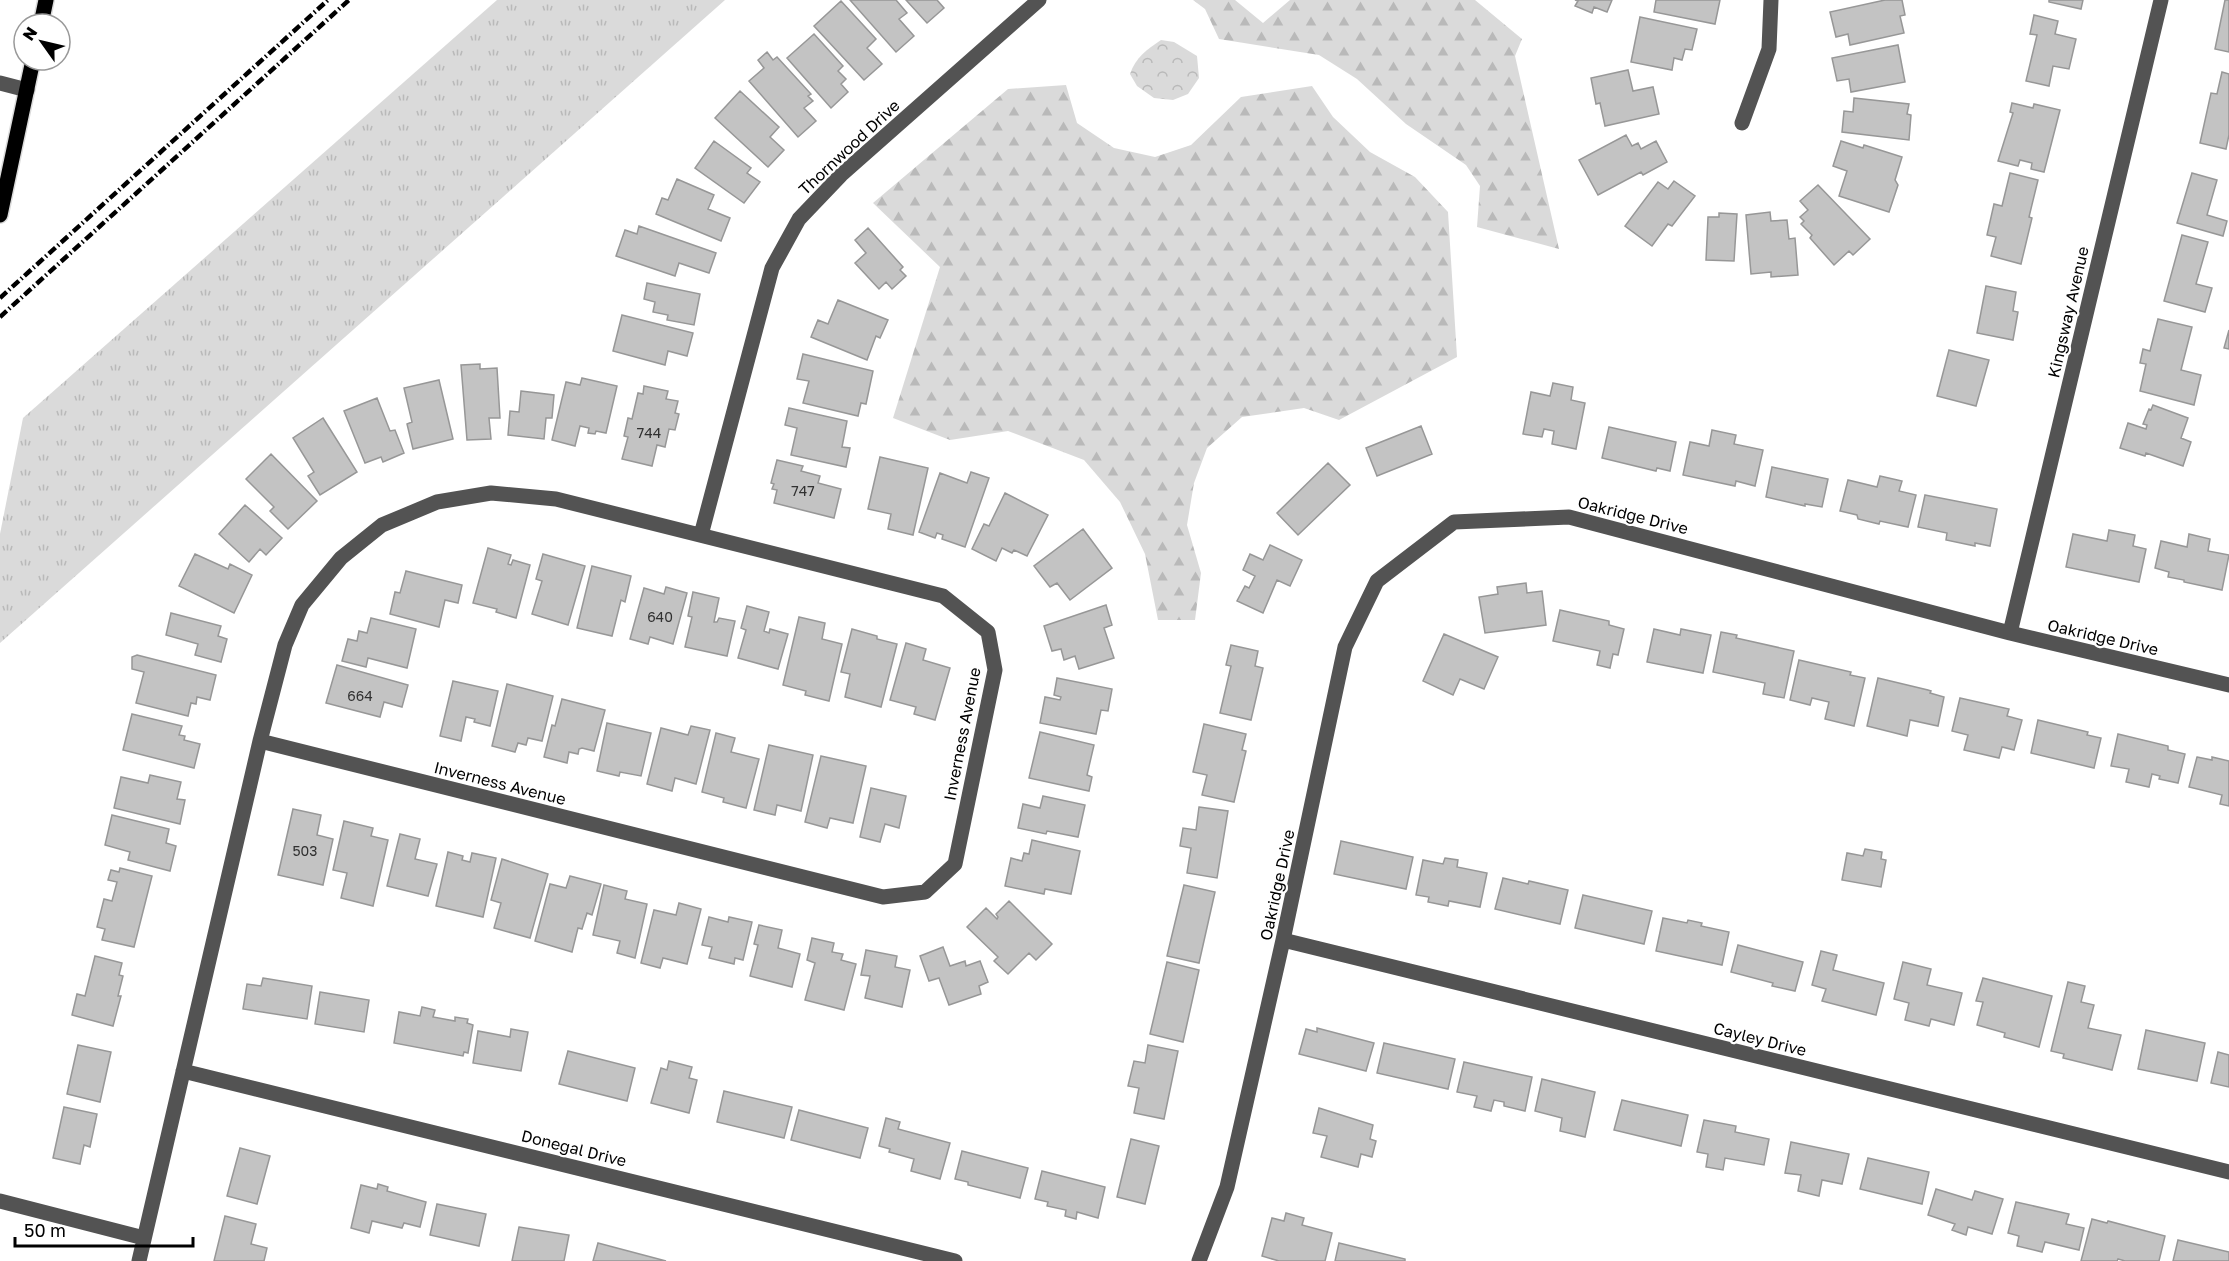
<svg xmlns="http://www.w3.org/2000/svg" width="2229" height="1261" viewBox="0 0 2229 1261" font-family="'Golos Text',sans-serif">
  <defs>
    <pattern id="grass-tufts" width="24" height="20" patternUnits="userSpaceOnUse" patternTransform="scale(1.5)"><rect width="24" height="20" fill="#dadada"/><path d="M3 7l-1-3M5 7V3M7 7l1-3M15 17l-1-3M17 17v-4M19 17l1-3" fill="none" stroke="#b9b9b9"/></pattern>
    <pattern id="forest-firs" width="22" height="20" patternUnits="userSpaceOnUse" patternTransform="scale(1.5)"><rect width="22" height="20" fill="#dadada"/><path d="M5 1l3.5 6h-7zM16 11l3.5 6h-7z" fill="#b9b9b9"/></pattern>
    <pattern id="park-crowns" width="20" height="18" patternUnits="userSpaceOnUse" patternTransform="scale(1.5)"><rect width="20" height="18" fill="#dadada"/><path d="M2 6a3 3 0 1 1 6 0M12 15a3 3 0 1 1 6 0" fill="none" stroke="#b9b9b9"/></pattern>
  </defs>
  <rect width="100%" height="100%" fill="#fff"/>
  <path fill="url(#grass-tufts)" d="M497,0H725L0,643V534L23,418Z"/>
  <path fill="url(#forest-firs)" d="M1193,0H1235L1263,23L1290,0H1475L1522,39L1515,56L1559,249L1477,227L1480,186L1466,165L1406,124L1357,79L1319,55L1219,39L1205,9Z
    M1066,85L1077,123L1114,148L1155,157L1191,145L1241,97L1312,86L1333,117L1370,152L1415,177L1448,212L1457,357L1339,420L1304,408L1242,417L1207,448L1194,483L1187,525L1201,573L1195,620H1158L1145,554L1120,502L1084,460L1008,431L950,440L893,418L940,267L873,203L1008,89Z"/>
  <path fill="url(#park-crowns)" d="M1161,40L1174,42L1197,56L1199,78L1188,94L1173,100L1154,98L1137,86L1130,74C1136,57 1146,50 1161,40Z"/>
  <path fill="#c3c3c3" stroke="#979797" stroke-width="1.5" d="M850,0H896L907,13L899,19L914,36L896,52Z
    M906,0H937L944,8L927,23Z
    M1575,0H1612L1607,12L1594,7L1592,13L1575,6L1578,1Z
    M1656,0H1720L1715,24L1654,12Z
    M1885,0H1902L1905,15L1900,16L1904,33L1850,45L1848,34L1836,37L1830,12Z
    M2049,0H2083L2081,9L2049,2Z
    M2225,0H2229V52L2215,49Z
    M841,1L876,39L867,48L882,64L864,80L814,26Z
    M2034,15L2058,21L2055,34L2076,39L2069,69L2053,66L2049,86L2026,81L2037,35L2030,34Z
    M1640,17L1697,29L1692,50L1685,49L1682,60L1674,58L1672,70L1631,62Z
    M814,34L843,66L838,71L846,79L841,84L848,92L831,108L787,58Z
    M1898,45L1905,82L1851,92L1849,79L1837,81L1832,58Z
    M767,52L773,60L777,57L811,94L808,96L813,101L804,108L816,121L798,137L749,81L764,68L758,60Z
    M1628,70L1633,91L1653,87L1659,114L1605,126L1600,103L1596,104L1591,78Z
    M2222,72L2229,74V135L2226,149L2200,143L2211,93L2217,94Z
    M740,91L779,127L770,137L784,150L768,167L715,118Z
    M1854,98L1909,104L1907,114L1911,115L1909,140L1842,132L1844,111L1853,112Z
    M2012,103L2033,108L2034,104L2060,110L2044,172L2031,169L2032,163L2020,160L2018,166L1998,161L2013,113L2010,112Z
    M1626,135L1632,146L1638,143L1641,149L1656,141L1667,162L1643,175L1641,172L1598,195L1579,160Z
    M714,141L751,168L747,173L760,182L744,203L695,168Z
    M1841,141L1863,148L1864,145L1902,157L1895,180L1898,185L1889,212L1839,196L1847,171L1833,166Z
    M2010,173L2038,180L2029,217L2032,218L2021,264L1991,256L1996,237L1987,235L1994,204L2002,206Z
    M2192,173L2217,180L2207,215L2227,221L2223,236L2177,223Z
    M677,179L714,195L708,209L730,218L721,241L656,214L662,198L668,200Z
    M1674,181L1695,196L1672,226L1668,224L1652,246L1625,226L1658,182L1668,189Z
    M1818,185L1870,239L1853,255L1849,251L1834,265L1810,238L1812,235L1801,224L1804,221L1800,217L1808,210L1800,201Z
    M1770,212L1771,221L1787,220L1789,239L1795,238L1798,275L1771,277V272L1751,274L1746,215Z
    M1719,213L1737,214L1734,261L1706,260L1708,217H1719Z
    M639,226L716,253L709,273L679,263L675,276L616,256L625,230L637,234Z
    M868,228L903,267L900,270L906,276L892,289L886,282L879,289L855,263L866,253L855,240Z
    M2182,235L2208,242L2196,284L2212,288L2205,312L2164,301Z
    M647,283L700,294L694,325L667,320L668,315L653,312L655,302L644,299Z
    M1986,286L2016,292L2013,311L2018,312L2013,340L1977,333Z
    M838,300L888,320L880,338L876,336L867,360L811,337L818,320L828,324Z
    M622,315L693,333L687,356L668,351L665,365L613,351Z
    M2158,319L2192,327L2181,370L2201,375L2194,405L2140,391L2146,364L2140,363L2143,349L2150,351Z
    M2229,330V349L2224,348Z
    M1949,350L1989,360L1976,406L1937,396Z
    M803,354L873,371L866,404L861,403L858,416L803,403L809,381L797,379Z
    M480,364V369L497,368L500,418H489L491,439L467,440L461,365Z
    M582,378L617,386L606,433L596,431L595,434L588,433L589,428L580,426L575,446L552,440L566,382L580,385Z
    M439,380L453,439L413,449L407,424L412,422L404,388Z
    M1553,383L1573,387L1571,400L1585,403L1576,449L1552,444L1554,431L1544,429L1542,437L1523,434L1531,392L1550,396Z
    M644,386L668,391L666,399L678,401L675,413L679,414L675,430L669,429L665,447L657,445L652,466L622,459L628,437L624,436L628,418L632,419L638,393L643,394Z
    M521,391L554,395L552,418H546L544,439L508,435L510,411L519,412Z
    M377,398L390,431L395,430L404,453L383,462L381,457L365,463L344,411Z
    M2153,405L2188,418L2181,438L2191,442L2183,466L2146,453L2145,456L2120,448L2128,423L2146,429L2147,425L2143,424L2149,409L2151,410Z
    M789,408L847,421L842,447L850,448L846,467L791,455L797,428L785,425Z
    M323,418L357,472L320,495L308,476L314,472L293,438Z
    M1421,426L1432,454L1377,476L1366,448Z
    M1609,427L1676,442L1670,471L1657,468L1656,471L1602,458Z
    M1712,430L1736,435L1734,444L1763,450L1755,486L1736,481L1735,486L1683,475L1690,442L1709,446Z
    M271,454L317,501L288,529L270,511L274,507L246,479Z
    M880,457L928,468L913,535L888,529L891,514L868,509Z
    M777,460L803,466L801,471L820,476L818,483L841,489L834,518L774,503L777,490L772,489L774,484L771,483Z
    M1328,463L1350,485L1298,535L1277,513Z
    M1772,467L1828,479L1822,507L1805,504V506L1766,497Z
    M971,472L989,478L965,547L942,539L943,535L937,533L935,538L919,532L940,473L967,483Z
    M1880,476L1902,481L1899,491L1916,495L1908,527L1880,521L1879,524L1858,519L1857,515L1840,511L1848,480L1877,487Z
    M1005,493L1048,515L1027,556L1014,550L1012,553L1002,548L996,561L972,549L984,524L989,526Z
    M1925,495L1997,509L1990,546L1975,543V546L1946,540L1947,533L1918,527Z
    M245,505L282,538L266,555L260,549L249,562L219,534Z
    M1083,529L1112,568L1070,600L1057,583L1050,587L1034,566Z
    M2109,530L2135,535L2133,546L2146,549L2139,582L2066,567L2073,534L2107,541Z
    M2189,534L2210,539L2208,551L2229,555L2222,590L2184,582V580L2168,577L2169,572L2155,568L2161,541L2187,547Z
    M1270,545L1302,560L1290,586L1277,580L1263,613L1237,601L1245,586L1249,588L1255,576L1243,570L1250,554L1263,560Z
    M488,548L511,555L508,564L511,565L513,560L530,565L516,618L496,612L497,609L473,603Z
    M195,554L228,569L230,564L252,575L234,613L179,586Z
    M543,554L585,566L568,625L532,614L542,581L536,579Z
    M592,566L631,576L625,602L621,600L612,636L577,628Z
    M406,571L462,585L458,603L445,600L439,627L390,614L395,592L400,593Z
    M1526,583L1527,593L1542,591L1546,625L1485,633L1479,597L1498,594L1497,587Z
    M666,587L687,593L673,644L650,637L648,644L630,639L644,588L664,594Z
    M693,592L719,598L714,622H717L719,618L735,621L727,656L685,647L692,617L688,616Z
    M1106,605L1112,625L1104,628L1114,658L1079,669L1075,656L1064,660L1061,649L1052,651L1044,626Z
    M747,606L769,612L764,631L769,633L770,629L788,634L778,669L738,658L746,630L741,628Z
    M1560,610L1609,621V625L1624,629L1618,655L1613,654L1610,668L1597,665L1600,651L1553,641Z
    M171,613L221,626L218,636L227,639L221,662L195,655L198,644L166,635Z
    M799,617L825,623L822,639L842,644L829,701L805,695L806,691L783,685Z
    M371,618L416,629L407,668L368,658L366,667L342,661L348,639L357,641L359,631L367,633Z
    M852,629L877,636V639L897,644L881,707L845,697L850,674L841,672Z
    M1654,629L1680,635L1681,629L1711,635L1703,673L1647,662Z
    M1721,632L1737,635L1736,638L1794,651L1784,698L1763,694L1765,683L1713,672Z
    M1444,634L1498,657L1484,689L1460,679L1453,695L1423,681Z
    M906,643L926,649L923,660L950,668L935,720L914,714L916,707L890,700Z
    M1231,645L1258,651L1255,666L1263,668L1251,720L1220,713L1231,666L1226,665Z
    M137,655L216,675L210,700L197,697L196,704L191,703L188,716L136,703L144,672L132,669V657Z
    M1799,660L1851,672L1850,675L1865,678L1854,726L1825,719L1829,702L1812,698L1810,705L1790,700Z
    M337,665L408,685L402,707L384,702L380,717L326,703Z
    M1057,678L1112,689L1108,711L1101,710L1096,734L1040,723L1045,697L1060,700L1061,697L1054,695Z
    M1878,678L1928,690L1931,691L1930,693L1944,697L1938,726L1910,720L1907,736L1867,726Z
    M453,681L498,691L490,726L474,722L475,719L466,717L461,741L440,736Z
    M507,684L553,696L542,741L528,738L526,745L518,743L515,752L492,746Z
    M1960,698L2009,709L2007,716L2022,720L2014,750L2002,747L1999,758L1964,750L1968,735L1952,731Z
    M562,699L605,710L594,751L582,748L579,749L578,754L569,752L567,763L544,757L552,725L555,726Z
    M132,714L182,726L179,735L185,736L184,740L200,744L194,768L123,750Z
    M2038,720L2088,732L2087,735L2101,738L2094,768L2031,753Z
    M607,723L651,733L641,776L620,772L619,776L597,771Z
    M1204,724L1246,734L1242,750L1246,751L1234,802L1202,795L1207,775L1193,772Z
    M691,726L710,730L696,784L675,778L672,791L647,784L661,728L688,735Z
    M1040,732L1094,745L1087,775L1092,777L1089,791L1029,778Z
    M716,733L735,738L731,752L759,759L746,808L723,802L724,798L702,792Z
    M2118,734L2168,746V750L2185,754L2178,783L2159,779L2160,776L2152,774L2149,787L2126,782L2129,769L2111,766Z
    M769,745L813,755L801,811L777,805L775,815L754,810Z
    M821,756L866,766L853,823L830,818L827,828L805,822Z
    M2197,757L2212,760V757L2229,761V806L2220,804L2222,795L2189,787Z
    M150,775L181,782L177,799L185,800L180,824L114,808L121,777L148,783Z
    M871,788L906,796L899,828L885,824L880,842L860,837Z
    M1043,796L1085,805L1078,837L1047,831L1046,834L1018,828L1023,804L1040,808Z
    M1199,807L1228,811L1217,878L1187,873L1191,848L1180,846L1183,828L1196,830Z
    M293,809L321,815L317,835L333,839L323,885L278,875Z
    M112,815L169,829L166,843L176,846L170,871L128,860L130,852L105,845Z
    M344,821L373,828L371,836L388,840L373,906L341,898L347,873L333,870Z
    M400,834L420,839L415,859L437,864L428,896L387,886Z
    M1032,840L1080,851L1071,894L1045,889L1044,894L1005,886L1011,858L1022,861L1024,853L1029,854Z
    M1341,841L1413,857L1406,889L1334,874Z
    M1865,849L1882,852L1881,859L1886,860L1881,887L1842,880L1847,853L1863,856Z
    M448,852L463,856L462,860L470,862L472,853L496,858L483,917L436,906Z
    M1445,858L1458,860L1457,867L1487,873L1480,907L1449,901L1448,906L1428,902L1429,897L1416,895L1423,860L1443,864Z
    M502,859L548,874L530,938L494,928L501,903L491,900Z
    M120,868L152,876L134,947L102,940L105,929L97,927L104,899L112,901L117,882L108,880L111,870L119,872Z
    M570,876L601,884L592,915L587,913L582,929L578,928L572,952L535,941L550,884L566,888Z
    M1503,878L1528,884L1529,881L1568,890L1560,924L1495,909Z
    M604,885L627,891L625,899L647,904L635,958L617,953L620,941L593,935Z
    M1184,885L1215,892L1199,963L1167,956Z
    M1583,895L1652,911L1644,944L1575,928Z
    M1009,901L1052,944L1036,960L1029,953L1008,974L994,961L998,957L967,927L986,908L997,919L998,917L996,914Z
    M679,903L701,909L687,964L663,958L660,968L641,963L654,910L676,915Z
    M709,917L728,922L729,917L752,922L743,960L735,958L734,964L709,958L712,947L702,945Z
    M1663,918L1687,923L1688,920L1702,923L1701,926L1729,932L1722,965L1656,951Z
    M759,925L782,930L778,948L800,954L792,987L750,976L758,945L754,944Z
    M812,938L834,943L832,952L843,954L841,960L856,964L844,1010L805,1000L815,963L807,960Z
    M1738,945L1803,962L1795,991L1772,986L1773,983L1731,972Z
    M943,947L950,966L965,961L966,966L980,961L988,982L979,986L981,994L949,1005L939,978L929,981L920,956Z
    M866,950L897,956L895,967L910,970L902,1007L865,998L870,976L861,975Z
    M1821,951L1837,955L1833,970L1884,983L1876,1015L1822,1001L1826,989L1812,985Z
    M95,956L122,963L119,975L123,976L118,996H121L113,1026L72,1015L77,994L85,996Z
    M1167,962L1199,970L1183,1042L1150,1034Z
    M1903,962L1931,969L1927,985L1962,993L1954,1025L1931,1019L1929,1026L1905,1020L1909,1003L1894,999Z
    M263,978L312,986L307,1019L243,1009L247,984L261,986Z
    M1983,978L2052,996L2039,1047L2004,1037L2005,1033L1977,1025L1983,1002L1976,1001Z
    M2068,982L2085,986L2081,1002L2094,1005L2088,1028L2121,1035L2112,1070L2063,1058L2064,1054L2051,1051Z
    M320,992L369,1000L364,1032L315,1024Z
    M422,1007L435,1010L433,1017L455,1021V1017L468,1019L467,1023L473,1025L468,1053L464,1052L463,1056L394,1043L399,1012L420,1016Z
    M1317,1028L1374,1043L1366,1071L1299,1054L1306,1029L1317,1032Z
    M511,1029L528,1032L521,1071L473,1063L478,1031L510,1037Z
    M2146,1030L2205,1043L2197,1081L2138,1069Z
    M1384,1043L1455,1059L1448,1089L1377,1073Z
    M78,1045L111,1052L100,1102L67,1094Z
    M1148,1045L1178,1051L1164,1119L1134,1113L1139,1088L1128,1086L1134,1061L1145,1063Z
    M568,1051L635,1068L627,1101L559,1084Z
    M2218,1052L2229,1055V1087L2211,1083Z
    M669,1061L692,1067L689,1078L697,1080L689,1113L651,1103L661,1068L667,1070Z
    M1464,1062L1532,1077L1525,1111L1504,1106V1102L1494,1100L1491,1111L1474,1107L1477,1096L1457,1092Z
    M1542,1079L1595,1092L1585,1137L1560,1131L1562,1118L1535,1111Z
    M724,1091L792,1107L784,1138L717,1122Z
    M1622,1100L1688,1115L1681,1146L1614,1130Z
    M64,1107L97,1114L90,1147L84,1145L80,1164L53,1158Z
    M1319,1108L1373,1125L1370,1139L1376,1141L1372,1157L1361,1154L1358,1167L1321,1157L1327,1136L1313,1133Z
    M799,1110L868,1128L860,1158L791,1140Z
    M886,1118L900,1122L898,1129L950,1143L940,1179L911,1171L914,1159L889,1152L890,1149L879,1146Z
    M1704,1120L1736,1126L1735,1132L1769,1139L1764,1165L1725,1158L1723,1170L1706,1167L1708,1154L1697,1152Z
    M1131,1139L1159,1146L1145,1204L1117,1197Z
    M1791,1142L1849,1154L1842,1184L1822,1180L1819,1196L1798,1191L1801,1175L1785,1173Z
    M240,1148L270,1156L257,1204L227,1196Z
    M962,1151L1028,1168L1020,1198L968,1185V1182L955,1179Z
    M1868,1158L1929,1172L1922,1204L1860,1189Z
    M1042,1171L1105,1187L1098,1218L1077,1212L1076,1219L1065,1216L1066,1210L1047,1206L1048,1202L1035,1199Z
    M378,1184L388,1187L387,1191L426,1202L420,1227L404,1223L402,1228L372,1221L369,1233L351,1228L361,1185L377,1189Z
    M1936,1189L1972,1200L1975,1191L2003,1199L1992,1234L1968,1227L1966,1235L1952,1230L1955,1224L1928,1215Z
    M2016,1202L2069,1214L2066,1224L2084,1228L2079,1250L2045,1242L2042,1252L2017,1246L2019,1236L2008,1233Z
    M437,1204L486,1214L479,1246L430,1235Z
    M1286,1213L1304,1218L1302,1225L1332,1233L1325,1261H1279L1262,1256L1272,1218L1284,1221Z
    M225,1216L256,1224L251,1244L267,1248L264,1261H214Z
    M2092,1219L2107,1223L2108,1221L2165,1236L2159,1261H2125L2118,1259L2117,1261H2081Z
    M519,1227L569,1235L564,1261H512Z
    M2178,1240L2229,1252V1261H2173Z
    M598,1243L666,1261H593Z
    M1339,1243L1405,1259V1261H1335Z"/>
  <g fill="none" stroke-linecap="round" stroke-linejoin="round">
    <defs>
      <path id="major" d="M41,24L46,0
        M0,215L33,60"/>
    </defs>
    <use href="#major" stroke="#dbdbdb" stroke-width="18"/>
    <path stroke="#535353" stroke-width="15" d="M0,83L27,90
      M1742,123L1769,49L1771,0
      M701,535L772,268L799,219L841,175L1039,0
      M2010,633L2161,0
      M1283,940L2229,1172
      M183,1071L955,1261
      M0,1201L144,1238
      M139,1261L260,741L285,645L302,605L341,558L382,525L437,502L491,493L556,499L943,596L988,632L995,670L955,864L925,892L883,897L260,741
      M1199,1261L1227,1187L1283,940L1345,647L1377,581L1454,522L1569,517L2010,633L2229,685"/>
    <use href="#major" stroke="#000" stroke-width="15"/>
    <path stroke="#000" stroke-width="4.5" stroke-dasharray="9 3 1.5 3" stroke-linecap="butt" d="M0,298L328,0
      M0,317L349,0"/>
  </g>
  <g text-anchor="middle" stroke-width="4.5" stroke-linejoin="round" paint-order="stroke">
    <g font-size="14" fill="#313131">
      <text x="649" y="438">744</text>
      <text x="803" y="496">747</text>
      <text x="660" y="622">640</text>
      <text x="360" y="701">664</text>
      <text x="305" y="856">503</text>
    </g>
    <g font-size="16" fill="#000" stroke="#fff">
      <text transform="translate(849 147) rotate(-43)" y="6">Thornwood Drive</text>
      <text transform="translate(2068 312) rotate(-77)" y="6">Kingsway Avenue</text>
      <text transform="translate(1633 515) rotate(14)" y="6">Oakridge Drive</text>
      <text transform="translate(2103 637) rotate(13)" y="6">Oakridge Drive</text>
      <text transform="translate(962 734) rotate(-79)" y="6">Inverness Avenue</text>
      <text transform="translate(500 783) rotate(14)" y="6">Inverness Avenue</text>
      <text transform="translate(1277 885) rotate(-78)" y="6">Oakridge Drive</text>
      <text transform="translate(1760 1039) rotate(14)" y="6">Cayley Drive</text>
      <text transform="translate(574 1148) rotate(14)" y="6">Donegal Drive</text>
    </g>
  </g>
  <g transform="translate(42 42) rotate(304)"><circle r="28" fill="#ffffff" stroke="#999999" stroke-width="1.5"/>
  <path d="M0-4.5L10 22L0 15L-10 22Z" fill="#000000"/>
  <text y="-9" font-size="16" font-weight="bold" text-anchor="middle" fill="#000000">N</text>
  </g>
  <path d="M15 1237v9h178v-9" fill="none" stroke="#000000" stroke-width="3"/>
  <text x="24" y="1237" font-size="18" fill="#000000" stroke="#ffffff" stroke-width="4.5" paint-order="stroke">50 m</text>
</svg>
